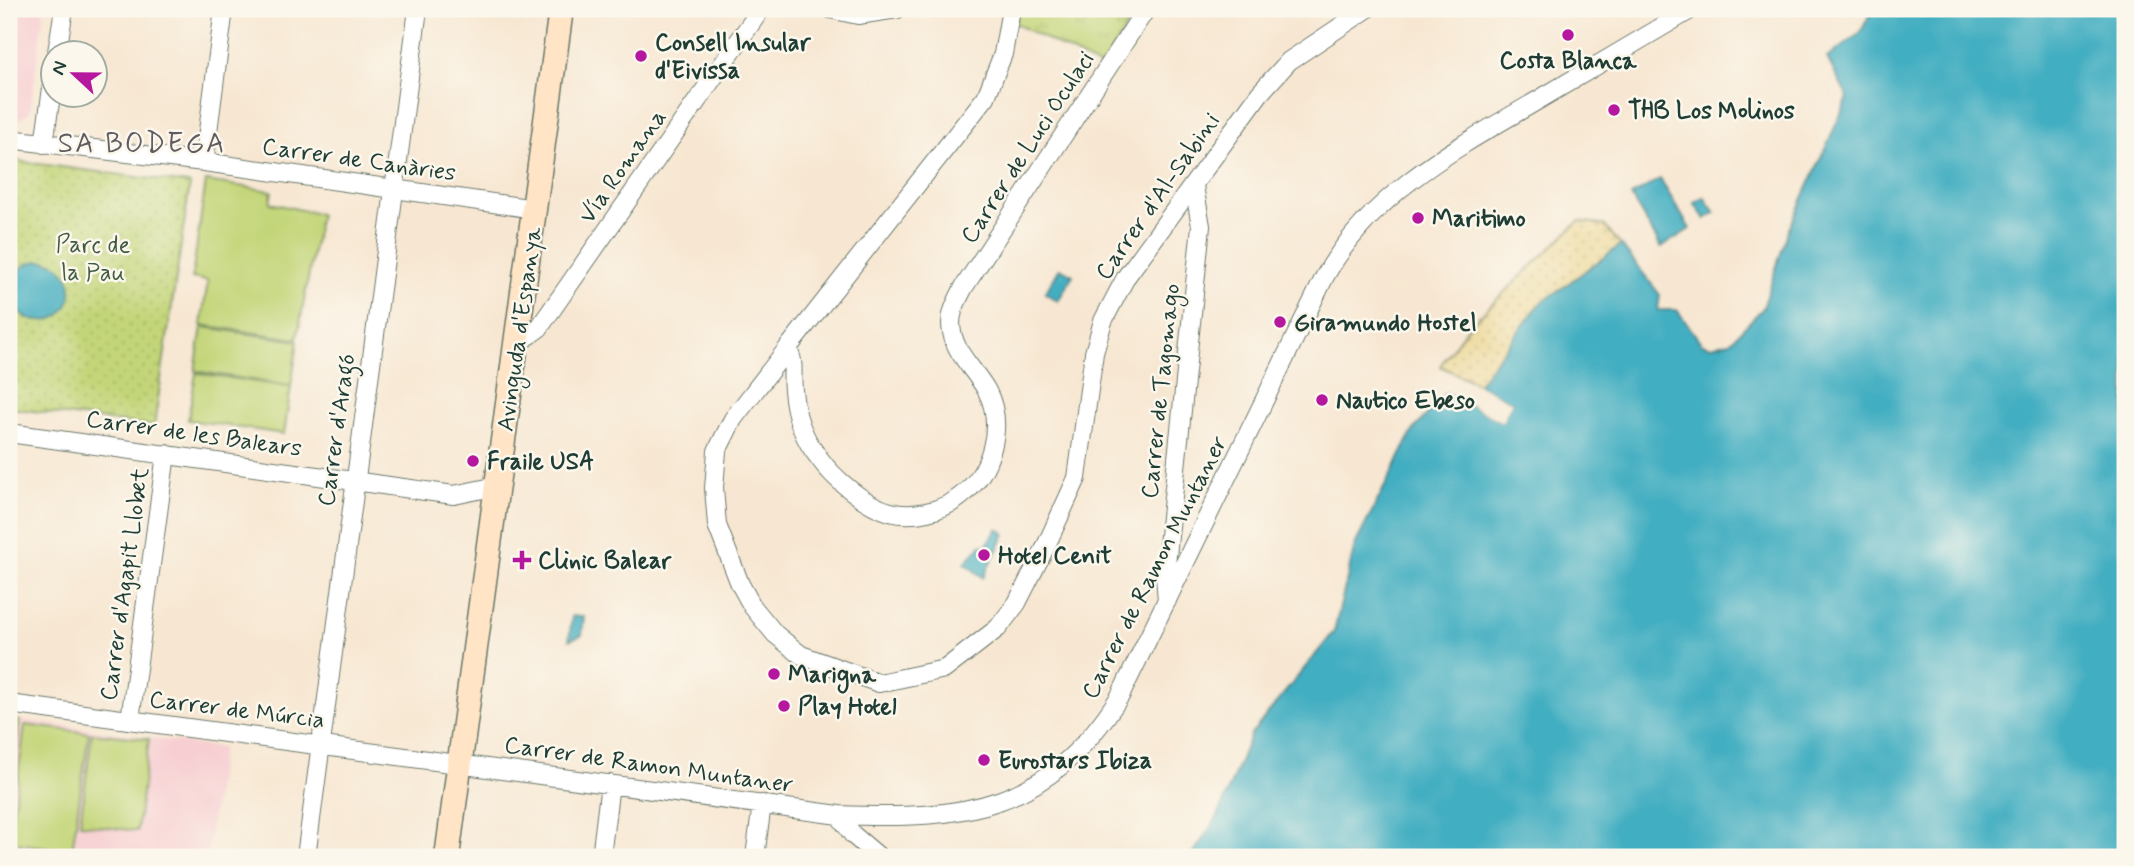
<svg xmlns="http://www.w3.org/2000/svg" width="2134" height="866" viewBox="0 0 2134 866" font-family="Mynerve,sans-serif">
  <defs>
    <pattern id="grass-tufts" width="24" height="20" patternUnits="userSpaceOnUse" patternTransform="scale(1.75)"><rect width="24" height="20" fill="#c3d578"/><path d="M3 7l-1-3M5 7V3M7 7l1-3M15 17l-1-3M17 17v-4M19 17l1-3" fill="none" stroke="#a7b868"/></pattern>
    <pattern id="sand-dots" width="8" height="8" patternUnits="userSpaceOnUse" patternTransform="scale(1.75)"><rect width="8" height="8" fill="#eeda9e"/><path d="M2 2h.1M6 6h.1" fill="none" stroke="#ccbc89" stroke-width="1.8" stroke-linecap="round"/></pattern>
    <pattern id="park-dots" width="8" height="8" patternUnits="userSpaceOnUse" patternTransform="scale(1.75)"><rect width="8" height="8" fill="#c3d578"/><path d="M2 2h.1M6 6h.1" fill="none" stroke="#a7b868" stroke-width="1.8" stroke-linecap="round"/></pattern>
  </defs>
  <rect width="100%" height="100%" fill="#fbf7ec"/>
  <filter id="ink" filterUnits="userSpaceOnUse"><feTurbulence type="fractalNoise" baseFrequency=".0143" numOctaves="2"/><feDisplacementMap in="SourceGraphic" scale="14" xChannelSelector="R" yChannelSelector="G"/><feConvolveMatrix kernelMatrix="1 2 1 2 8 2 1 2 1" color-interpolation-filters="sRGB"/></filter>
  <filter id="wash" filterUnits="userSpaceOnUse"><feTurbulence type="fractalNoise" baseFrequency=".00686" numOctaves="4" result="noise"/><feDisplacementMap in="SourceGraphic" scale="28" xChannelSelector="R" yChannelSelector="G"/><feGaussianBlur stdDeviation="1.57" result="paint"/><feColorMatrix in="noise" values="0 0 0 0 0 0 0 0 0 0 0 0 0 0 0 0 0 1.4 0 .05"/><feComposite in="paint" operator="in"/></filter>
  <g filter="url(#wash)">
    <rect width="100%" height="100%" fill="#f7e7d2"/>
    <path fill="#f7cfd2" d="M9,9H44L30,112L15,122L9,121Z
      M22,720L222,748L207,857H9V819Z"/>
    <path fill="url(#grass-tufts)" stroke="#718956" stroke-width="2" d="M1018,9H1138L1101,67L1016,24Z"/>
    <path fill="url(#sand-dots)" stroke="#868c69" stroke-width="2" d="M1579,221L1604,225L1621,245L1539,305L1478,384L1440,366L1467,328Z"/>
    <path fill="url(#park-dots)" stroke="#718956" stroke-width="2" d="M9,160L190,184L154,426L9,408Z
      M9,720L20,721L9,800Z"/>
    <path fill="#c3d578" stroke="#718956" stroke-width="2" d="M206,181L272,191L270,203L320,214L297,339L201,325L208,281L192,278Z
      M202,327L298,341L291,386L195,371Z
      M196,373L291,387L284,434L188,420Z
      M25,725L89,733L72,851L9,842Z
      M92,733L149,739L137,831L80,824Z"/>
    <path fill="#43aec1" stroke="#31767a" stroke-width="2" d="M1873,9H2125V857H1191L1218,816L1251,734L1334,632L1355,545L1413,431L1446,392L1502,422L1512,402L1478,384L1539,305L1621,245L1660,295L1658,310H1677L1702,344L1711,346L1730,342L1763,308L1788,231L1848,98L1827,58L1860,33Z
      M1660,179L1690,229L1661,247L1631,196Z
      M1704,197L1715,213L1705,219L1694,203Z
      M11 291a30 30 0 1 1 60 0a30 30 0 1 1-60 0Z
      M1060,268L1073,275L1058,301L1045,293Z
      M998,528L1005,534L983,578L965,563L981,545L986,546Z
      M572,616L584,617L582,635L569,640Z"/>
    <path fill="#f7e7d2" d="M1475,383L1512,402L1502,422L1443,390L1447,389L1500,418L1508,403L1476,387Z"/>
  </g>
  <g filter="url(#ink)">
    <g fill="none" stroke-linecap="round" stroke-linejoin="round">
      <defs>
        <path id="street" d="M830,9L858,15L897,9
          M1011,9L1003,54L986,97L787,349C796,361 791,375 793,390C795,415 803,438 819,458C834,479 865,505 890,512C913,518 943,511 961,496C991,473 1005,426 987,391C976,371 956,355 952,332C948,315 957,301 964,287L1146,9
          M57,52L64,9
          M9,139L204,162L535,209
          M44,144L52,88
          M204,162L224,9
          M517,344L539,328L761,9
          M787,349L733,419L717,451L714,488L717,525L740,584L752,606L775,634L801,655L879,683L945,669L998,628L1017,603L1045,548L1077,478L1094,353L1103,321L1126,277L1260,93L1289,61L1367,9
          M9,433L454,495L497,486
          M1167,601L1165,575L1201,226L1194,186
          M9,704L839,815C966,820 1047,811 1120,696L1325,276C1373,191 1458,147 1540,99C1591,69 1641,39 1692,9
          M130,720L166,454
          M839,815L853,835L879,857
          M306,857L418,9
          M601,857L610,784
          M755,857L762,804"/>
        <path id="secondary" d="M447,857L561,9"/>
      </defs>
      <use href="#street" stroke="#6b786b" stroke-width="20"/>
      <use href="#secondary" stroke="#6b786b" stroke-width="27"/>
      <use href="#street" stroke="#fff" stroke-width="18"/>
      <use href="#secondary" stroke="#ffe4c6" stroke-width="24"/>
    </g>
  </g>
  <g fill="#b5179e" stroke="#fbf7ec" stroke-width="2.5">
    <circle cx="1568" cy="35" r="7"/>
    <circle cx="641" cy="56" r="7"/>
    <circle cx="1614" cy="110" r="7"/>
    <circle cx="1418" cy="218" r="7"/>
    <circle cx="1280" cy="322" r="7"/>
    <circle cx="1322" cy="400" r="7"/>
    <circle cx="473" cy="461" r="7"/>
    <circle cx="984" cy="555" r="7"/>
    <path d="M518.5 549.5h7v7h7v7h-7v7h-7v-7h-7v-7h7z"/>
    <circle cx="774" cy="674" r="7"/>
    <circle cx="784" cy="706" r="7"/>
    <circle cx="984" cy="760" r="7"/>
  </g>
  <g text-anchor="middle" stroke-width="5" stroke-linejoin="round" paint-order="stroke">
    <g font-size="24" font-weight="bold" fill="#1f3d34" stroke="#fbf7ec" text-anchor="start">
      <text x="655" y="50">Consell Insular<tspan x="655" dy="28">d'Eivissa</tspan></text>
      <text x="1568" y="68" text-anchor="middle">Costa Blanca</text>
      <text x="1628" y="118">THB Los Molinos</text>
      <text x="1432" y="226">Maritimo</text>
      <text x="1294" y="330">Giramundo Hostel</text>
      <text x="1336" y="408">Nautico Ebeso</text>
      <text x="487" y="469">Fraile USA</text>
      <text x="998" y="563">Hotel Cenit</text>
      <text x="538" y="568">Clinic Balear</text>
      <text x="788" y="682">Marigna</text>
      <text x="798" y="714">Play Hotel</text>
      <text x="998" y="768">Eurostars Ibiza</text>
    </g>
    <g font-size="24" fill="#1f3d34" stroke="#fbf7ec">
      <text transform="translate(1027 147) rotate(-57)" y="8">Carrer de Luci Oculaci</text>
      <text transform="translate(359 159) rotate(8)" y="8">Carrer de Canàries</text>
      <text transform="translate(622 166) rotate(-55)" y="8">Vía Romana</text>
      <text transform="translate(1157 196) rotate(-55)" y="8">Carrer d'Al-Sabini</text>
      <text transform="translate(519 329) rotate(-82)" y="8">Avinguda d'Espanya</text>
      <text transform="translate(1160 391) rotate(-84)" y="8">Carrer de Tagomago</text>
      <text transform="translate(336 430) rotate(-82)" y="8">Carrer d'Aragó</text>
      <text transform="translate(194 433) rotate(8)" y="8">Carrer de les Balears</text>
      <text transform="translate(1154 567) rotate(-63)" y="8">Carrer de Ramon Muntaner</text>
      <text transform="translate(124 584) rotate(-82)" y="8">Carrer d'Agapit Llobet</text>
      <text transform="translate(237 709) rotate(7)" y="8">Carrer de Múrcia</text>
      <text transform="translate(649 764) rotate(8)" y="8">Carrer de Ramon Muntaner</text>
    </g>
    <g font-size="24" fill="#405b42" stroke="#fbf7ec">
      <text x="93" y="252">Parc de<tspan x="93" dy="28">la Pau</tspan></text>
    </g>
    <g font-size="28" letter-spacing="2" fill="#615c60" stroke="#fbf7ec">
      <text x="142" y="152">SA BODEGA</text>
    </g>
  </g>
  <rect width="2134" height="866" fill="none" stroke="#fbf7ec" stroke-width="35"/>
  <g transform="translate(74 74) rotate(292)"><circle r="33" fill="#fbf7ec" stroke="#a3ada2" stroke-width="2"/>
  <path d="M0-5L12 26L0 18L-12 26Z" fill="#b5179e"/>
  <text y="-10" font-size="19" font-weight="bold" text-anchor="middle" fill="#1f3d34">N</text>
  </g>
</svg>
